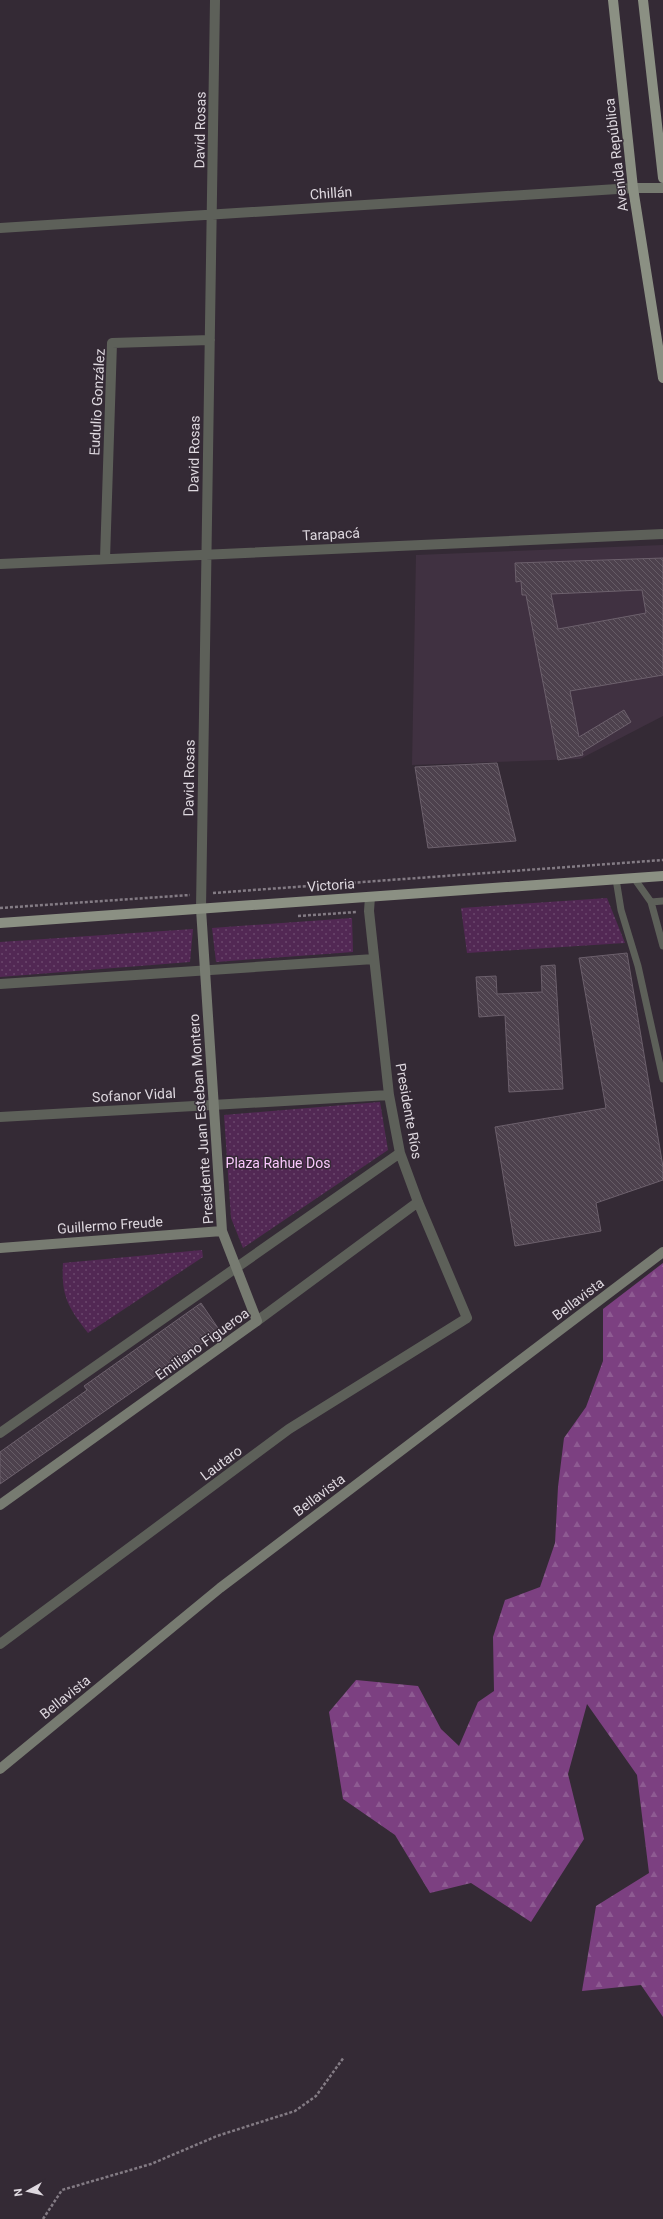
<svg xmlns="http://www.w3.org/2000/svg" width="663" height="2219" viewBox="0 0 663 2219" font-family="Roboto,sans-serif">
  <defs>
    <pattern id="grass-dots" width="8" height="8" patternUnits="userSpaceOnUse"><rect width="8" height="8" fill="#522854"/><path d="M2 2h.1M6 6h.1" fill="none" stroke="#6a466c" stroke-width="1.8" stroke-linecap="round"/></pattern>
    <pattern id="forest-firs" width="22" height="20" patternUnits="userSpaceOnUse"><rect width="22" height="20" fill="#7c4081"/><path d="M5 1l3.5 6h-7zM16 11l3.5 6h-7z" fill="#8e5b92"/></pattern>
    <pattern id="building-back-hatch" width="6" height="6" patternUnits="userSpaceOnUse"><rect width="6" height="6" fill="#4d414d"/><path d="M-1 5l2 2M0 0l6 6M5-1l2 2" fill="none" stroke="#665c66"/></pattern>
  </defs>
  <rect width="100%" height="100%" fill="#342a35"/>
  <path fill="#403141" d="M663,545V716L580,759L412,765L416,555Z"/>
  <path fill="url(#grass-dots)" d="M607,898L625,943L467,953L461,908Z
    M352,918L353,952L216,962L212,928Z
    M193,929L190,962L0,977V942Z
    M380,1102L388,1150L243,1248L231,1218L224,1115Z
    M202,1250L203,1257L88,1333C68,1307 61,1296 63,1263Z"/>
  <path fill="url(#forest-firs)" d="M663,1263V2017L641,1985L582,1991L596,1906L649,1873L637,1775L587,1704L568,1774L584,1839L531,1922L471,1883L430,1893L395,1835L343,1799L329,1712L356,1680L418,1686L441,1729L459,1746L478,1702L494,1691L493,1637L505,1600L540,1587L555,1543L558,1487L564,1438L586,1407L603,1361V1309Z"/>
  <path fill="url(#building-back-hatch)" stroke="#6c606c" fill-rule="evenodd" d="M663,558V675L570,691L579,737L624,710L631,722L582,752L583,755L558,760L526,595H522L521,581L516,582L515,563ZM642,590L646,613L558,629L551,594Z
    M497,763L516,841L428,848L415,767Z
    M627,953L663,1167V1180L596,1203L601,1231L515,1246L495,1127L606,1108L579,958Z
    M555,965L563,1089L509,1092L505,1015L479,1017L476,977L496,976L497,994L542,992L541,966Z
    M201,1303L220,1331L0,1484V1452L87,1390L84,1386Z"/>
  <g fill="none" stroke-linecap="round" stroke-linejoin="round">
    <path stroke="#837b84" stroke-width="2.5" stroke-dasharray="3 2" stroke-linecap="butt" d="M213,893L663,860
      M0,908L190,895
      M298,916L357,912
      M43,2219L62,2190L151,2164L217,2136L295,2111L316,2096L344,2057"/>
    <path stroke="#5d6059" stroke-width="7" d="M634,878L651,902L663,901
      M616,879L621,910L638,966L663,1079
      M651,902L663,946"/>
    <path stroke="#5d6059" stroke-width="10" d="M0,228L633,188
      M105,559L112,343L210,340
      M0,564L663,534
      M201,909L215,0
      M0,984L374,959
      M0,1117L389,1095
      M257,1321L418,1202
      M0,1433L400,1153
      M0,1644L289,1429L467,1318L418,1202L400,1153L389,1095L369,911L370,897"/>
    <path stroke="#777b71" stroke-width="10" d="M633,188H663
      M0,1248L222,1231
      M0,1505L257,1321L222,1231L201,909
      M0,1769L220,1588L663,1252"/>
    <path stroke="#8b9083" stroke-width="10" d="M613,0L633,188L663,378
      M643,0L663,178
      M0,923L663,876"/>
  </g>
  <g text-anchor="middle" stroke-width="3" stroke-linejoin="round" paint-order="stroke">
    <g font-size="14" fill="#ded8df" stroke="#342a35">
      <text transform="translate(200 130) rotate(-89)" y="5">David Rosas</text>
      <text transform="translate(616 155) rotate(-97)" y="5">Avenida República</text>
      <text transform="translate(331 193) rotate(-4)" y="5">Chillán</text>
      <text transform="translate(97 402) rotate(-87)" y="5">Eudulio González</text>
      <text transform="translate(194 454) rotate(-89)" y="5">David Rosas</text>
      <text transform="translate(331 534) rotate(-3)" y="5">Tarapacá</text>
      <text transform="translate(189 778) rotate(-89)" y="5">David Rosas</text>
      <text transform="translate(331 885) rotate(-4)" y="5">Victoria</text>
      <text transform="translate(134 1095) rotate(-3)" y="5">Sofanor Vidal</text>
      <text transform="translate(409 1111) rotate(80)" y="5">Presidente Ríos</text>
      <text transform="translate(201 1119) rotate(-94)" y="5">Presidente Juan Esteban Montero</text>
      <text transform="translate(110 1225) rotate(-4)" y="5">Guillermo Freude</text>
      <text transform="translate(578 1299) rotate(-37)" y="5">Bellavista</text>
      <text transform="translate(202 1344) rotate(-36)" y="5">Emiliano Figueroa</text>
      <text transform="translate(221 1463) rotate(-37)" y="5">Lautaro</text>
      <text transform="translate(319 1495) rotate(-37)" y="5">Bellavista</text>
      <text transform="translate(65 1697) rotate(-39)" y="5">Bellavista</text>
    </g>
    <g font-size="14" fill="#fac7fd" stroke="#342a35">
      <text x="278" y="1168">Plaza Rahue Dos</text>
    </g>
  </g>
  <g transform="translate(28 2191) rotate(262)" stroke="#342a35" stroke-width="3" paint-order="stroke">
  <path d="M0-3L7 15L0 10L-7 15Z" fill="#ded8df"/>
  <text y="-6" font-size="11" font-weight="bold" text-anchor="middle" fill="#ded8df">N</text>
  </g>
</svg>
